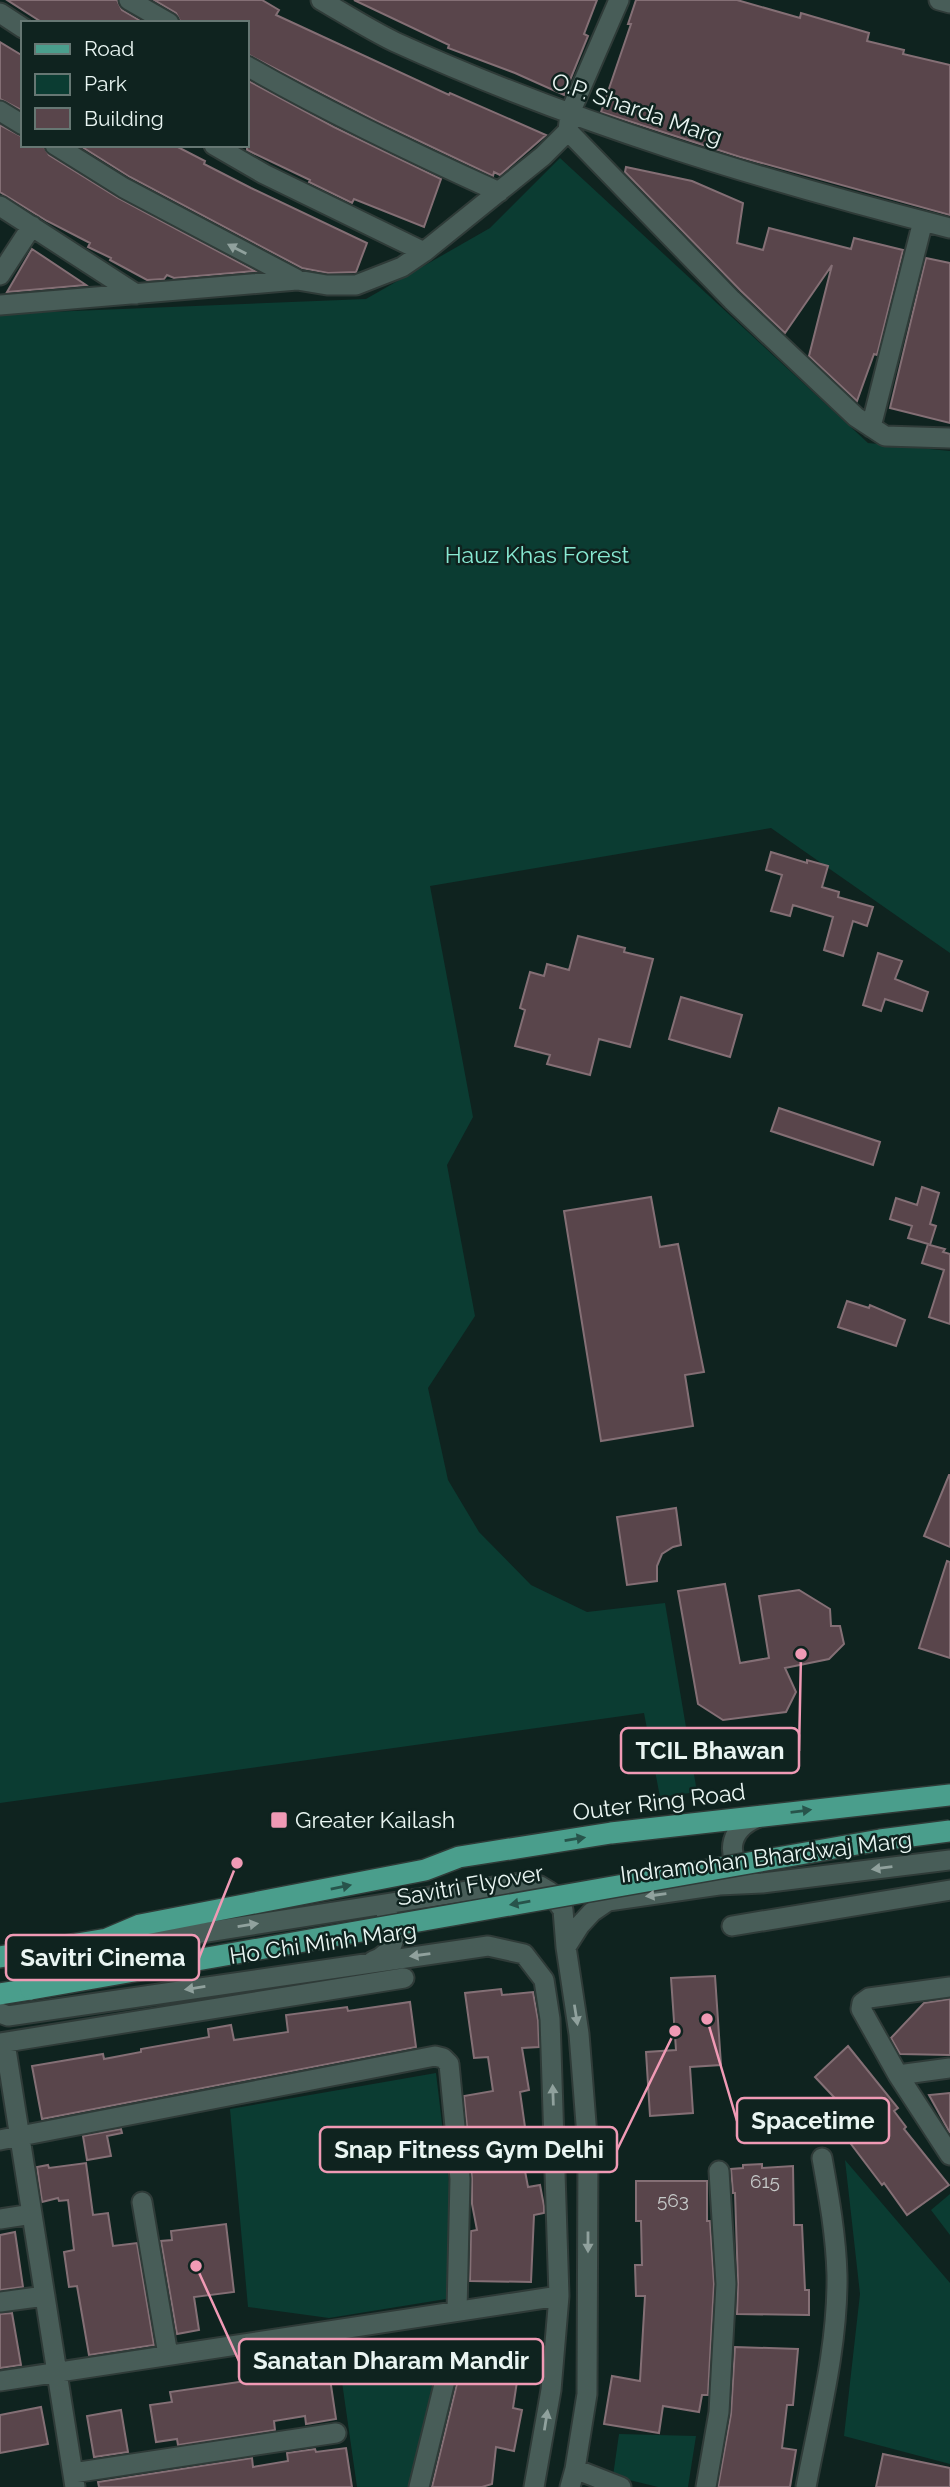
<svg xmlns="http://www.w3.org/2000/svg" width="950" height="2487" viewBox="0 0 950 2487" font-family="Raleway,sans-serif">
  <rect width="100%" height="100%" fill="#0f231f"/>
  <path fill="#0b3c32" d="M560,158L868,443L950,451V953L771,828L430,886L473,1117L447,1165L475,1316L428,1388L448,1480L479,1532L531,1585L587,1612L665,1603L697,1792L660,1797L644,1713L0,1803V314L366,299L490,228Z
    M436,2073L452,2208L446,2299L329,2318L248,2307L230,2109Z
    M845,2160L950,2283V2464L844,2436L860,2294Z
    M950,2194V2235L931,2210Z
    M444,2340L412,2487H357L337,2347Z
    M619,2434L696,2436L688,2487H658L613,2476Z"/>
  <path fill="#59454b" stroke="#846f75" stroke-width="2" d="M7,0H117L122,10L144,23H43Z
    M154,0H262L279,10L276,15L449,95L450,93L546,135L500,175L494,172L493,176L377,121L247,54V23H181L176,13Z
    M354,0H597L584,34L588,36L564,95L515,73L448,48L449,45Z
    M636,0H737L800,18L801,13L869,33L867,41L904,50L903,54L950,65V215L740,157L601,112L631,24H628Z
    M0,42L23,56V111L0,99Z
    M247,80L334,127L441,179L424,227L354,199L352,203L309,182L310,180L247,150Z
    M0,125L23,137V145H43L49,155L118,198L255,271L174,278L167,275L164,279L147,280L110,260L111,258L88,247L90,243L47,221L0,192Z
    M79,145H174L205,161L204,164L251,188L367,243L356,272L328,273L302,268L130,177Z
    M626,167L692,181L743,203L737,243L763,250L769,228L851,249L854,238L903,250L877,355L874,354L857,401L809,356L832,265L785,333L741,291L625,172Z
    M32,249L86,285L7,292Z
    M926,258L950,263V423L890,408Z
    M771,852L807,863V860L828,866L822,887L839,892L838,897L873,907L867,926L853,921L843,956L824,950L833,917L793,905L790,916L771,911L782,875L766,870Z
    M578,936L625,948L624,952L653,959L630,1047L599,1039L590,1075L547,1064L550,1055L515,1046L525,1010L520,1008L530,972L544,976L547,964L569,970Z
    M878,953L902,961L895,979L928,992L922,1011L885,999L881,1011L863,1005Z
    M681,997L742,1015L730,1057L669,1039Z
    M779,1108L880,1142L873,1165L771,1131Z
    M922,1187L939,1193L930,1224L936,1226L930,1245L945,1249L943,1252L950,1254V1324L929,1317L944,1270L922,1263L928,1244L908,1238L912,1226L890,1219L896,1198L917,1205Z
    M651,1197L660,1247L678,1244L704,1372L685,1375L693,1426L601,1441L564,1211Z
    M847,1301L869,1308L870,1305L905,1320L896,1346L838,1327Z
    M949,1475H950V1547L924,1536Z
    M676,1508L681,1545L673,1547L662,1554L657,1566V1581L627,1585L617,1517Z
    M947,1561L950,1562V1658L919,1648Z
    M725,1584L740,1663L769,1658L759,1596L799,1590L830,1609L831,1626H840L844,1644L829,1659L785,1668L796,1692L786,1712L723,1720L698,1704L678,1591Z
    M715,1976L721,2065L690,2067L693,2113L650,2116L646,2052L676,2050L671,1978Z
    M501,1989L502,1995L533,1992L538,2020L539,2047L522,2048L529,2090L520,2092L525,2127L517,2128L528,2187L540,2185L544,2206V2213L534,2215L531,2282L470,2281L471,2231L477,2230L472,2204V2178L464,2096L493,2091L488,2057L474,2058L465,1993Z
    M950,1999V2055L900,2054L891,2038L924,2003Z
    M410,2002L416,2047L42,2119L32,2066L103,2054L104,2059L141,2052V2049L209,2037L208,2029L231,2025L234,2040L288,2032L286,2015L347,2007L348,2011Z
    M848,2046L898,2108L894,2111L906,2127L904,2129L949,2185L907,2215L884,2183L882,2185L851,2144L854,2142L836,2120L847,2111L815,2077Z
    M950,2093V2133L929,2095Z
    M121,2129L122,2133L107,2136L111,2156L87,2160L83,2136Z
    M86,2163L93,2215L108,2213L113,2246L137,2243L154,2345L89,2355L77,2286L69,2287L64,2252L74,2250L68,2200L59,2201L58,2198L42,2202L37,2167L48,2165L49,2168Z
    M762,2164V2168L793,2166L794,2225H802L805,2290H809V2315L737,2314L738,2283L735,2193H733L731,2169L743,2168V2165Z
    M636,2181H707V2221H710L714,2284L708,2395H702L699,2412L663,2406L659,2433L604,2424L612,2376L640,2381L645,2296H636L635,2265H642L641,2221H636Z
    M226,2224L234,2292L194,2297L199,2330L177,2334L161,2241L172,2240L171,2231Z
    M15,2232L23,2287L0,2290V2235Z
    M12,2313L21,2365L0,2368V2314Z
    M460,2346L521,2355L513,2408L522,2410L514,2451L496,2447L492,2484L482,2487H432L461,2367L459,2357Z
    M735,2347L798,2349L793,2405H787L782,2448L796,2450L790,2487H718L731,2414Z
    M329,2372L336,2419L306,2424L305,2416L274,2421L275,2430L178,2445L177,2439L156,2442L150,2405L172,2402L170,2392L267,2378V2381Z
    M41,2407L48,2444L0,2453V2415Z
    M121,2410L128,2452L94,2457L87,2416Z
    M346,2448L352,2487H99L98,2482L252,2458L253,2467L288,2461L287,2453L315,2449L316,2452Z
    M883,2454L950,2468V2487H876Z"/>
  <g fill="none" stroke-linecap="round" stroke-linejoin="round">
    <defs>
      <path id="minor" d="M129,0L169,23
        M321,0C345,14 370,30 395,42C573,123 761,180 950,228
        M939,0L950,3
        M0,13L23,28
        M247,66C329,113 413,153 499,192
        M0,111L23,125
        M568,131L732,300L856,417L885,436L950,438
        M55,145L124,188L296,279
        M214,145L264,174L424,252
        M0,206L136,294
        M0,275L32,226
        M0,305L297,280L327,285H356L402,267L424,252L543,156L568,131L570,113L619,0
        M871,427L923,221
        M745,1876C723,1851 731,1827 761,1816
        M732,1926L950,1890
        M107,1939L144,1942L519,1883L540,1886L550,1892L563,1910L566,1947L579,2034L588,2149L587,2394L575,2469L570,2487
        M566,1947L580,1925L592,1912L608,1901L719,1885L762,1883L950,1860
        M373,1961C395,1953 401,1931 386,1913
        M950,1987L869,1998L862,2003L861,2009L898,2075L950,2155
        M0,2013L8,2016L488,1946L524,1954L544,1980L550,2019L559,2296L551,2390L534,2487
        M0,2043L404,1978
        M5,2043L75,2487
        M898,2075L950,2068
        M0,2140L435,2056L443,2058L449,2064L460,2179L457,2311
        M142,2202L168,2355
        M0,2219L32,2214
        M0,2302L45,2296
        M0,2381L559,2296
        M575,2469L621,2487
        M73,2473L336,2433
        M419,2487L449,2364
        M706,2487L719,2412L726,2284L719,2171
        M806,2487C819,2418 838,2346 837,2275C836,2236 829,2197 822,2158"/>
      <path id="major" d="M0,1957L107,1939L140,1925L425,1870L459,1857L611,1833L950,1795
        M0,1994L31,1989"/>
    </defs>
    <use href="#minor" stroke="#2f3b38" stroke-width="23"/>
    <use href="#major" stroke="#2f3b38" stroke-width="24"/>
    <use href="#minor" stroke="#485d58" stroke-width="19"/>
    <use href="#major" stroke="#4a9e8c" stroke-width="21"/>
    <defs>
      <path id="major-bridge" d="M31,1989L880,1840L950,1831"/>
    </defs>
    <use href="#major-bridge" stroke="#2f3b38" stroke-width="24" stroke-linecap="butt"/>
    <use href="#major-bridge" stroke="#4a9e8c" stroke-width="21"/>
  </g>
  <defs><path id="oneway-solid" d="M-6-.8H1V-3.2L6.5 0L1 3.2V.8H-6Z" transform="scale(1.75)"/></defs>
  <g fill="#90a19d">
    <use href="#oneway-solid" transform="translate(237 249) rotate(-153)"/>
    <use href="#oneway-solid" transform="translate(882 1868) rotate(173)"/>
    <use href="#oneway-solid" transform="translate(656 1895) rotate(172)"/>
    <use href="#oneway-solid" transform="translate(248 1925) rotate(-9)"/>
    <use href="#oneway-solid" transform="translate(420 1955) rotate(172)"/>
    <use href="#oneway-solid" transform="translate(195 1988) rotate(171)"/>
    <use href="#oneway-solid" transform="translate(576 2015) rotate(81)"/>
    <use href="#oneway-solid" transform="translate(553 2095) rotate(-92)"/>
    <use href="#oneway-solid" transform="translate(588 2242) rotate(90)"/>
    <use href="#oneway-solid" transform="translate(546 2420) rotate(-81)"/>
  </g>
  <g fill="#27544b">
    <use href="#oneway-solid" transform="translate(801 1811) rotate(-7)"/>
    <use href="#oneway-solid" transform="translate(575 1839) rotate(-9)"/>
    <use href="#oneway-solid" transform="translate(341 1887) rotate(-11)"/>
    <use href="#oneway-solid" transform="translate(520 1903) rotate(170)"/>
  </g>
  <rect fill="#f09ab5" stroke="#0f231f" stroke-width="2.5" x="270" y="1811" width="18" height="18" rx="3.5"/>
  <g text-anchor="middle" stroke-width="5" stroke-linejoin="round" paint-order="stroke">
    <g font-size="19" fill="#c5c9c8">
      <text x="765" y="2188">615</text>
      <text x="673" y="2207">563</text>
    </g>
    <g font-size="23" fill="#e9f5f2" stroke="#0f231f">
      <text transform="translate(637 109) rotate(19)" y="8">O.P. Sharda Marg</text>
      <text transform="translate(659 1802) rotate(-7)" y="8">Outer Ring Road</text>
      <text transform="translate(766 1857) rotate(-7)" y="8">Indramohan Bhardwaj Marg</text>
      <text transform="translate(470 1885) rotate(-10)" y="8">Savitri Flyover</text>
      <text transform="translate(323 1943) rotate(-8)" y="8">Ho Chi Minh Marg</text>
    </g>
    <g font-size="23" fill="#88ead3" stroke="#0f231f">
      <text x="537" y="563">Hauz Khas Forest</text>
    </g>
    <g font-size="23" fill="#e9f5f2" stroke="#0f231f" text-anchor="start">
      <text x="295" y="1828">Greater Kailash</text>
    </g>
  </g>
  <path fill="none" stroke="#f09ab5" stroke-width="2.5" d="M801 1654L799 1751M237 1863L199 1958M707 2019L737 2121M675 2031L617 2150M196 2266L239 2361"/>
  <g fill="#f09ab5" stroke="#0f231f" stroke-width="2.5">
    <circle cx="801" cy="1654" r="7"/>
    <circle cx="237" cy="1863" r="7"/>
    <circle cx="707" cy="2019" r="7"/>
    <circle cx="675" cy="2031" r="7"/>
    <circle cx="196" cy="2266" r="7"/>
  </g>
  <g fill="#0f231f" stroke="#f09ab5" stroke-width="2.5">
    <rect x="621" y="1728" width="178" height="45" rx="7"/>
    <rect x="6" y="1935" width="193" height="45" rx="7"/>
    <rect x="737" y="2098" width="152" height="45" rx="7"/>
    <rect x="320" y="2127" width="297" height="45" rx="7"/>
    <rect x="239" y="2339" width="304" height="45" rx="7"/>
  </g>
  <g font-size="24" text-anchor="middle" font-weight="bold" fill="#e9f5f2">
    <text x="710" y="1759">TCIL Bhawan</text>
    <text x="103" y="1966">Savitri Cinema</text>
    <text x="813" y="2129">Spacetime</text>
    <text x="469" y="2158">Snap Fitness Gym Delhi</text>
    <text x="391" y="2369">Sanatan Dharam Mandir</text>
  </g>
  <rect x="21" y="21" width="228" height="126" fill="#0f231f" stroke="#667773" stroke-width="2"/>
  <rect x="35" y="44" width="35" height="10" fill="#4a9e8c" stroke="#667773" stroke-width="2"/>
  <text x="84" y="56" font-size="21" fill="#e9f5f2">Road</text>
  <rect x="35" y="74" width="35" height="21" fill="#0b3c32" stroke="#667773" stroke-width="2"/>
  <text x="84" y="91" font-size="21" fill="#e9f5f2">Park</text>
  <rect x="35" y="108" width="35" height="21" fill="#59454b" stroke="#667773" stroke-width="2"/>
  <text x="84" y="126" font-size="21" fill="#e9f5f2">Building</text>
</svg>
